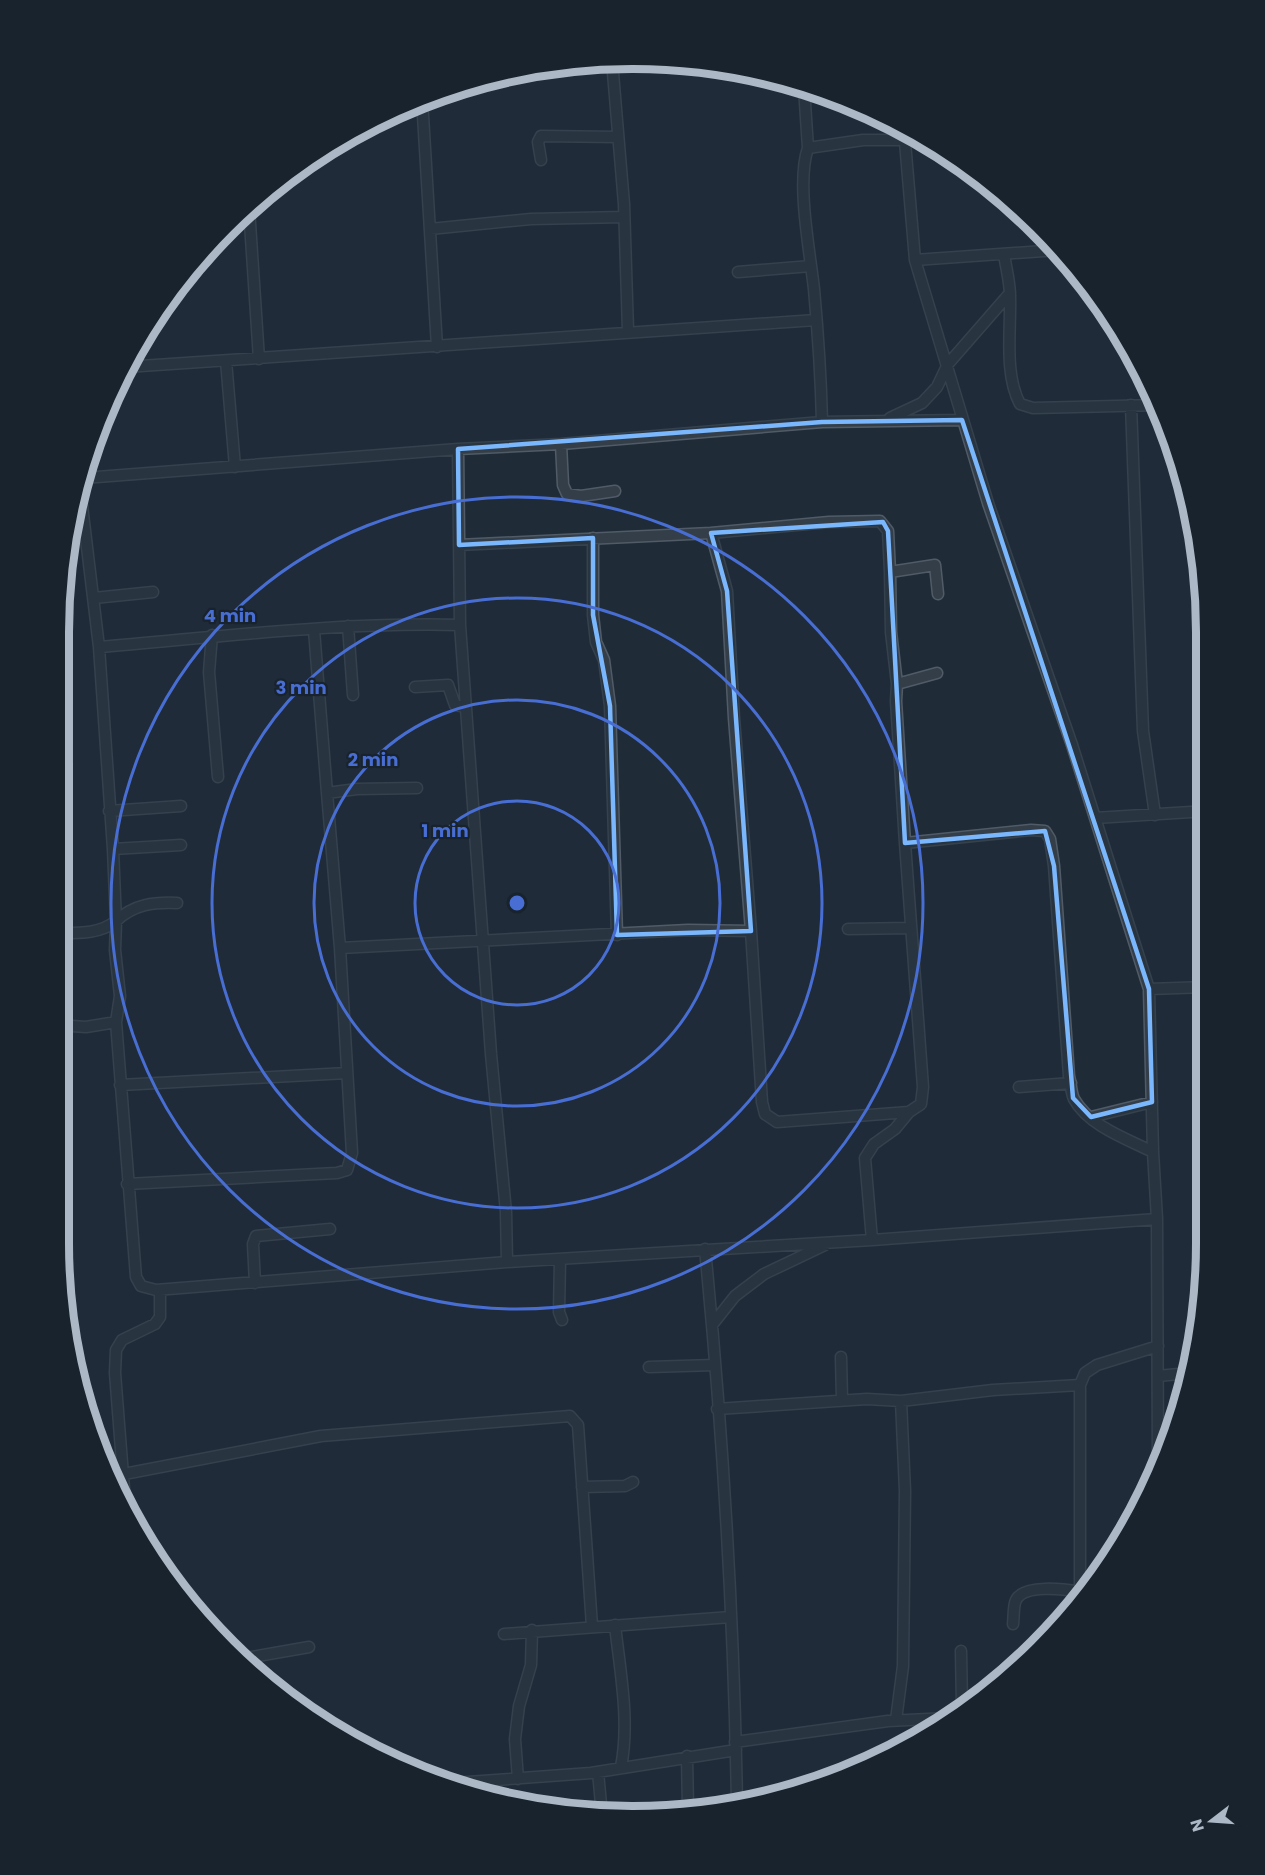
<svg xmlns="http://www.w3.org/2000/svg" width="1265" height="1875" viewBox="0 0 1265 1875" font-family="Poppins,sans-serif">
  <rect width="100%" height="100%" fill="#1f2c38"/>
  <g fill="none" stroke-linecap="round" stroke-linejoin="round">
    <defs>
      <path id="minor" d="M612,61L624,204L628,331
        M804,88L808,148C796,182 810,252 814,289C818,333 821,378 822,422
        M422,99L437,347
        M904,130L915,260L988,503L1072,745L1149,989L1153,1152L1157,1219L1158,1464
        M808,148L863,140H923
        M541,160L538,142L541,136L618,137
        M249,208L259,359
        M430,229L531,219L624,217
        M1004,254C1006,268 1010,282 1010,296C1011,331 1004,374 1020,404L1033,408L1159,405
        M915,260L1058,250
        M738,272L811,266
        M226,361L235,467
        M126,367L816,320
        M1131,405L1143,731L1155,815
        M890,418L922,403L937,387L948,364L1010,293
        M561,444L563,485L567,494L581,496L615,491
        M458,449L460,625L491,1054L506,1212L507,1262L872,1240L1157,1219
        M84,478L458,449L561,444L822,422L962,420
        M80,489L99,647C219,637 339,622 460,625
        M711,533L829,522L880,521L888,531L890,572
        M593,538V615L596,642L604,660L610,706L617,935
        M459,545L711,533L727,591L734,718L751,931
        M94,598L153,592
        M348,626L353,695
        M314,630L327,793L357,789L417,788
        M212,635L209,672L218,777
        M99,647L113,849
        M897,684L891,632L890,572L935,565L938,594
        M415,687L448,685L455,705L465,707
        M327,793L340,948L688,930L751,931L762,1102L765,1114L777,1122L909,1112L921,1104L923,1087L905,843L1031,830L1045,831L1050,839L1054,866L1069,1076C1071,1083 1071,1093 1074,1099C1089,1126 1127,1139 1153,1152
        M109,811L181,806
        M1095,818L1207,811
        M905,843L896,701L897,684L937,673
        M177,903C154,902 134,904 116,921L115,950L120,996L116,1022L136,1277L141,1286L156,1290L507,1262
        M848,929L910,928
        M58,933C79,933 100,934 116,921L113,849L181,845
        M1149,989L1207,987
        M58,1025L86,1027L116,1022
        M120,1085L347,1073
        M1019,1087L1071,1083
        M1091,1117L1152,1102
        M127,1184L337,1173L347,1170L352,1153L340,948
        M872,1240L865,1158L874,1144L895,1129L909,1112
        M705,1249C723,1434 734,1620 737,1806
        M560,1260L559,1312L562,1320
        M255,1283L253,1244L256,1236L330,1229
        M712,1325L735,1296L764,1274L825,1245
        M841,1357L842,1400
        M649,1367L715,1365
        M1158,1376L1189,1373
        M717,1409L867,1399L901,1401L993,1390L1080,1385
        M124,1474L321,1436L570,1416L578,1425L592,1626
        M582,1487L625,1486L633,1482
        M125,1501L115,1373L116,1350L122,1340L155,1324L160,1317V1290
        M1080,1591V1385L1085,1373L1097,1365L1158,1346
        M1013,1624C1014,1617 1013,1606 1016,1600C1024,1584 1064,1589 1079,1592
        M615,1625C620,1671 630,1721 621,1767
        M504,1634L731,1617
        M961,1651L962,1707
        M246,1658L309,1647
        M896,1720L903,1666L905,1491L901,1401
        M735,1742L888,1721L948,1718
        M687,1756L688,1809
        M598,1772L602,1815
        M518,1779L515,1739L519,1706L531,1665L532,1630
        M454,1783L591,1773L736,1750"/>
    </defs>
    <use href="#minor" stroke="#505b67" stroke-width="13"/>
    <use href="#minor" stroke="#333e49" stroke-width="10"/>
  </g>
  <path d="M0 0H1265V1875H0ZM962,420L1149,989L1152,1102L1091,1117L1073,1098L1054,866L1045,831L905,843L888,531L883,522L711,533L727,591L751,931L617,935L610,706L593,615V538L459,545L458,449L822,422Z" fill="#1f2c38" fill-opacity=".55" fill-rule="evenodd"/>
  <path fill="none" stroke="#7bb7fc" stroke-width="4.5" stroke-linejoin="round" d="M962,420L1149,989L1152,1102L1091,1117L1073,1098L1054,866L1045,831L905,843L888,531L883,522L711,533L727,591L751,931L617,935L610,706L593,615V538L459,545L458,449L822,422Z"/>
  <g fill="none" stroke="#486ed3" stroke-width="3">
    <circle cx="517" cy="903" r="102"/>
    <circle cx="517" cy="903" r="203"/>
    <circle cx="517" cy="903" r="305"/>
    <circle cx="517" cy="903" r="406"/>
  </g>
  <path d="M0 0H1265V1875H0ZM632 69H633A563 563 0 0 1 1196 632V1243A563 563 0 0 1 633 1806H632A563 563 0 0 1 69 1243V632A563 563 0 0 1 632 69Z" fill="#18232d" fill-rule="evenodd"/>
  <path fill="none" stroke="#adb8c6" stroke-width="8" d="M632 69H633A563 563 0 0 1 1196 632V1243A563 563 0 0 1 633 1806H632A563 563 0 0 1 69 1243V632A563 563 0 0 1 632 69Z"/>
  <circle cx="517" cy="903" r="9" fill="#486ed3" stroke="#18232d" stroke-width="3"/>
  <g font-size="18" text-anchor="middle" font-weight="bold" fill="#486ed3" stroke="#18232d" stroke-width="4.5" stroke-linejoin="round" paint-order="stroke">
    <text x="230" y="622">4 min</text>
    <text x="301" y="694">3 min</text>
    <text x="373" y="766">2 min</text>
    <text x="445" y="837">1 min</text>
  </g>
  <g transform="translate(1211 1821) rotate(253)" stroke="#18232d" stroke-width="4.5" paint-order="stroke">
  <path d="M0-4.5L10 22L0 15L-10 22Z" fill="#adb8c6"/>
  <text y="-9" font-size="16" font-weight="bold" text-anchor="middle" fill="#adb8c6">N</text>
  </g>
</svg>
